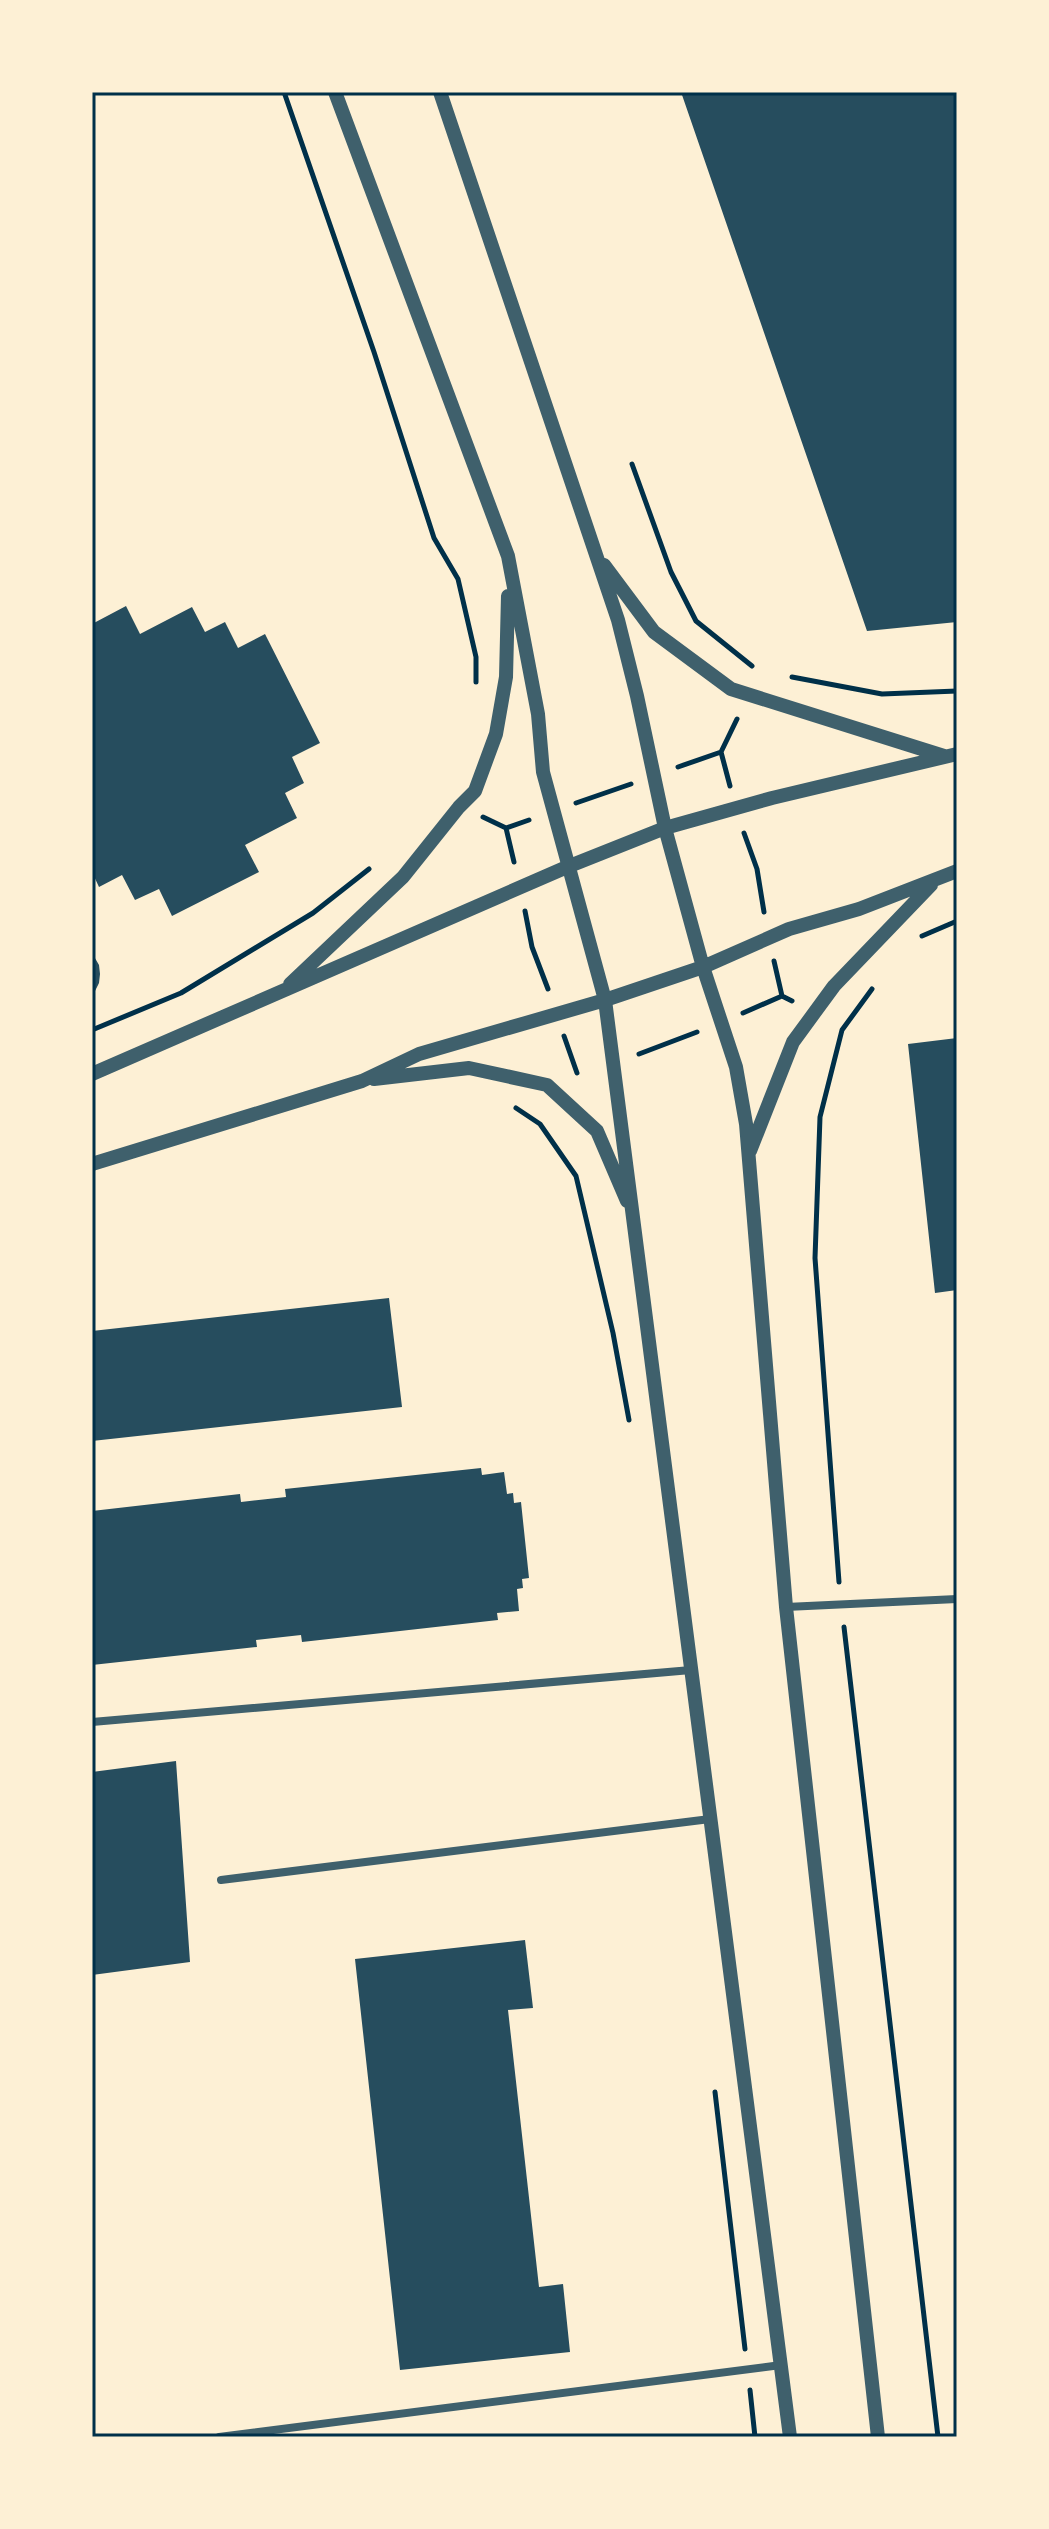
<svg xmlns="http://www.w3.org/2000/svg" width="1049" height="2529" viewBox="0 0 1049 2529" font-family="Karla,sans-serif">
  <rect width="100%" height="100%" fill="#fdf0d5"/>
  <path fill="#264d5e" d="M681,92H957V622L867,631Z
    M126,606L140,634L192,607L205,632L225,622L238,648L265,634L320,743L292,757L304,783L285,793L297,818L245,845L259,872L172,916L159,889L135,900L122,875L99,887L92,872V624Z
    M92,953L99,965L100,974L99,983L92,997Z
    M957,1038V1290L935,1293L908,1044Z
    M389,1298L402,1407L92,1441V1331Z
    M481,1468L482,1475L504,1472L507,1494L513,1493L514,1503L521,1502L529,1578L522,1579L523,1588L517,1589L519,1611L497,1613L498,1620L302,1642L301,1635L256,1640L257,1647L92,1665V1511L240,1494L241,1502L286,1497L285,1489Z
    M176,1761L190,1962L92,1975V1772Z
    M525,1940L533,2008L508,2010L539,2287L563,2284L570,2352L400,2370L355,1959Z"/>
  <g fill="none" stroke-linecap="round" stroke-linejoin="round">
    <path stroke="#003049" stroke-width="5" d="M284,92L374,352L434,538L458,579L476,657V682
      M632,464L671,572L696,621L752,666
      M792,677L882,694L957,691
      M721,752L730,786
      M678,767L721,752L737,719
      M576,803L631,784
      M483,817L506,828L529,820
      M506,828L514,862
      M744,833L757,869L764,912
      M525,911L532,947L548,989
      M922,936L957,921
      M774,961L782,996L792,1001
      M743,1013L782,996
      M92,1030L181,993L313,913L369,869
      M564,1036L577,1073
      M639,1054L697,1032
      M516,1108L540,1124L576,1176L613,1333L629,1420
      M839,1582L815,1258L820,1117L842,1030L872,989
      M844,1627L938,2437
      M715,2092L745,2349
      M750,2390L755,2437"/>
    <path stroke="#3f606c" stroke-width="8" d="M786,1607L957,1599
      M92,1722L691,1670
      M221,1880L710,1819
      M219,2437L781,2365"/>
    <path stroke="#3f606c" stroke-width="14" d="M335,92L508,556L538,714L543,772L605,1000L790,2437
      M440,92L618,620L637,696L665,828L703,967L736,1067L746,1124L786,1607L878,2437
      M604,565L654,632L731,689L944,756
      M290,984L403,877L459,807L475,791L496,734L506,677L508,596
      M92,1074L567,867L665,828L772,798L957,754
      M374,1079L469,1068L547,1085L597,1131L627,1201
      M750,1151L793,1042L834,986L931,885
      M92,1164L362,1081L419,1054L605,1000L703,967L789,929L859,909L957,871"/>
  </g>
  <rect width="1049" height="2529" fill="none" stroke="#fdf0d5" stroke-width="188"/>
  <rect x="94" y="94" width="861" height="2341" fill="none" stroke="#003049" stroke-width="3"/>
</svg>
